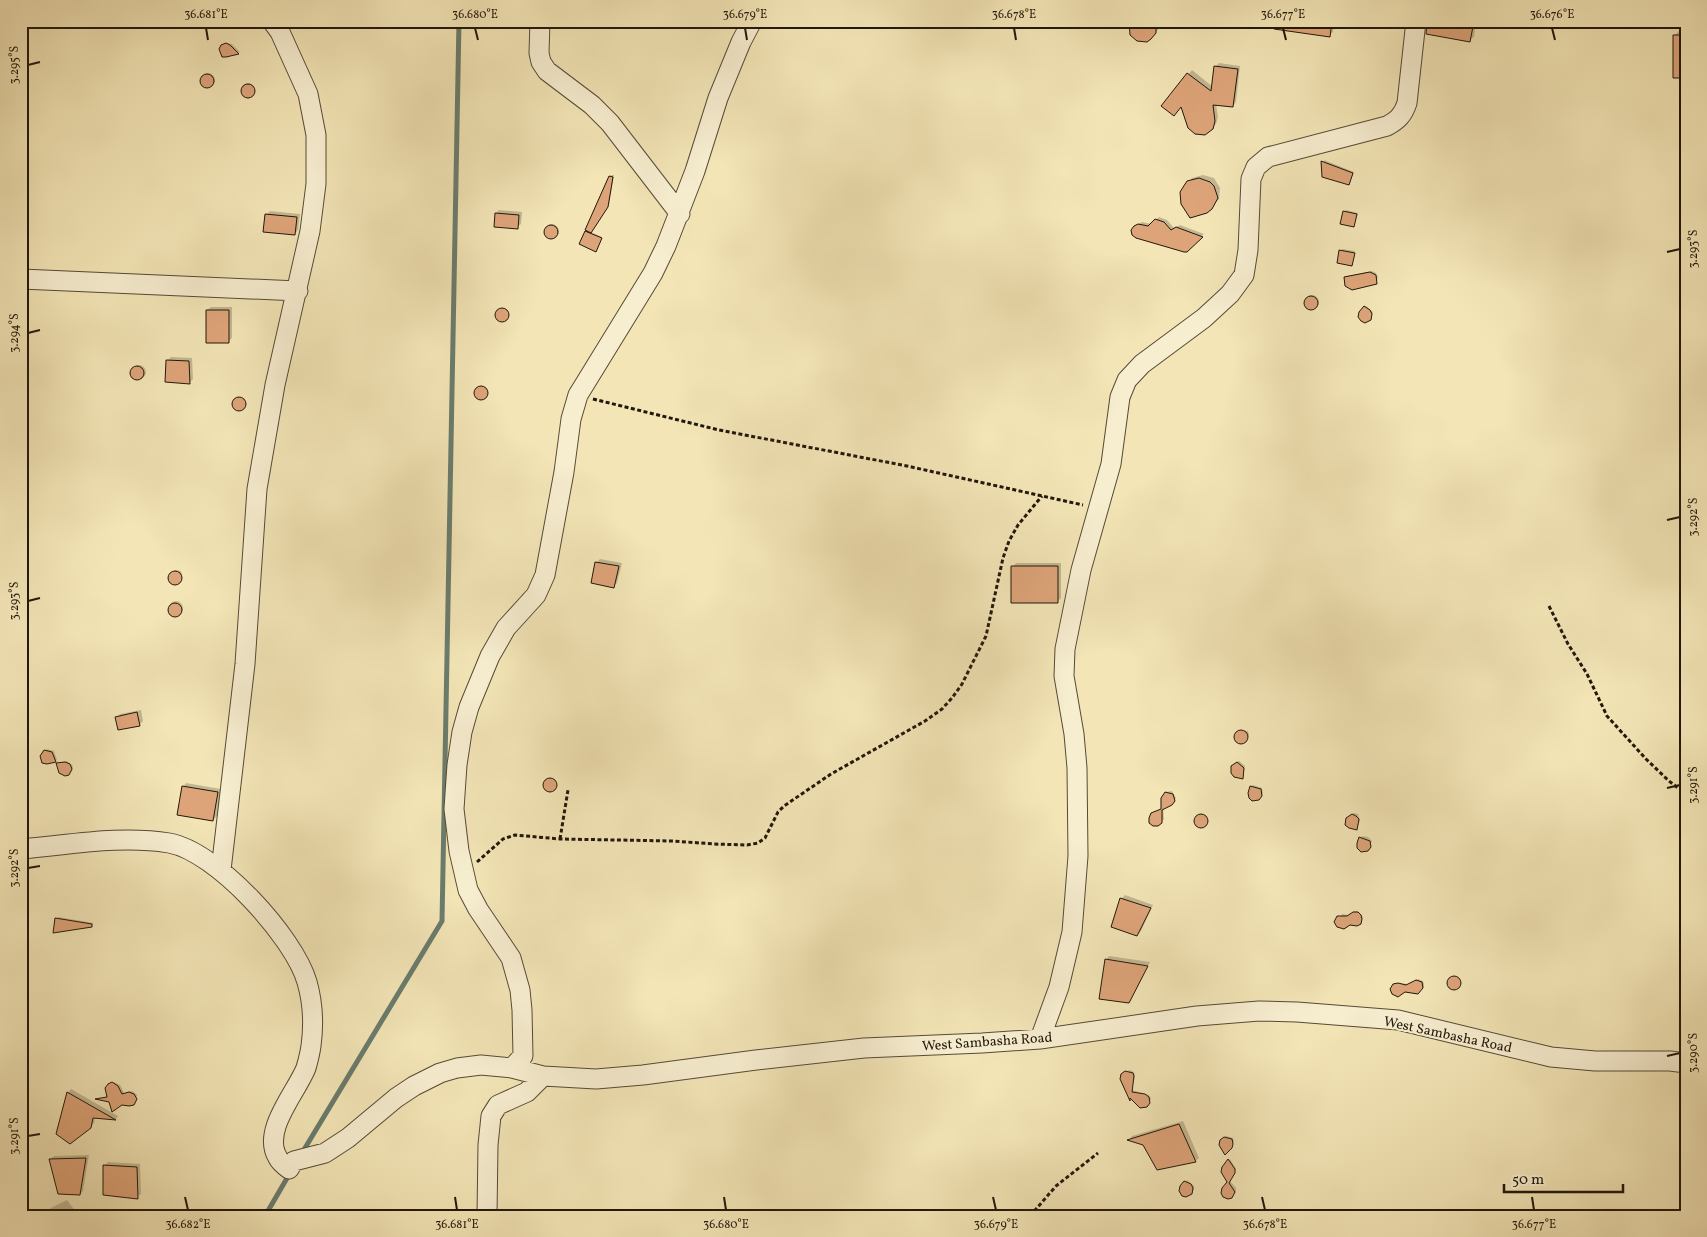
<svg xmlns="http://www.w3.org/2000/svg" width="1707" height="1237" viewBox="0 0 1707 1237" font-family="Vollkorn,serif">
  <rect width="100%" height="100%" fill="#f3e5b6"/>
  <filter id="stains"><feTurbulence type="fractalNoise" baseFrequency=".004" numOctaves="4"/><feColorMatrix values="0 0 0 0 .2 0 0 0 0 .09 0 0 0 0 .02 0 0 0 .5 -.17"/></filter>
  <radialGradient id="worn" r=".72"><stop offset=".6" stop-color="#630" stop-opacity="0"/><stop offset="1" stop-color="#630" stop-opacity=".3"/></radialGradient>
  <path fill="#0003" d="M1133,21H1160L1159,28L1155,34Z
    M1298,21H1334L1333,32L1329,35Z
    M1428,21H1476L1474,37L1470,40Z
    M1680,30H1686V77L1674,36Z
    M226,43L232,44L240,52L226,56L220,49Z
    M1219,63L1240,66L1236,102L1233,106L1216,104L1218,117L1216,124L1209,131L1182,105L1162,106L1192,70L1213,87L1215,67Z
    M201 80a7 7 0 1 1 14 0a7 7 0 1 1-14 0Z
    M241 90a7 7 0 1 1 14 0a7 7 0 1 1-14 0Z
    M1324,160L1354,172L1350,182L1349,184L1323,176Z
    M611,175H614L609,204L591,232L602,237L597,249L586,231Z
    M1203,175L1214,178L1220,188L1219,199L1206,212L1184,187L1192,178Z
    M499,210L522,212L521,224L517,227L496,213Z
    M1346,210L1358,213L1354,226L1344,212Z
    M270,211L300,214L298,230L295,234L266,215Z
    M1159,217L1167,220L1174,228L1180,225L1204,234L1187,251L1135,226L1142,222L1152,224Z
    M545 231a7 7 0 1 1 14 0a7 7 0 1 1-14 0Z
    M1342,249L1355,251L1352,265L1338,262Z
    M1372,271L1376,273L1378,277L1376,283L1347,276Z
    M1305 302a7 7 0 1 1 14 0a7 7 0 1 1-14 0Z
    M1366,306L1373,312L1370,319L1364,307Z
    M211,307H232V338L228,342L207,310Z
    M497 314a6 6 0 1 1 12 0a6 6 0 1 1-12 0Z
    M171,357L192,358L193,379L189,383L167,361Z
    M132 372a7 7 0 1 1 14 0a7 7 0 1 1-14 0Z
    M476 392a6 6 0 1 1 12 0a6 6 0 1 1-12 0Z
    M234 403a6 6 0 1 1 12 0a6 6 0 1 1-12 0Z
    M600,559L622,563L617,583L613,587L596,563Z
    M1016,563H1061V598L1057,602L1013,567Z
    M175,570L181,571L182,574V577L174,584L169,580V577Z
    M169 608a7 7 0 1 1 14 0a7 7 0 1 1-14 0Z
    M141,710L143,721L140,724L116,718L120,714Z
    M1241,730L1248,731L1249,735L1246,741L1241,744L1236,740L1235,736Z
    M47,749L54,751L57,760L55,761L42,754Z
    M67,761L73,766L72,771L67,775H63L60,772L57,763Z
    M1239,761L1245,766L1243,777L1235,763Z
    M545 784a6 6 0 1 1 12 0a6 6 0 1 1-12 0Z
    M186,783L221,789L217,816L213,820L183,787Z
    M1253,785L1262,788L1263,793L1259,799L1251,787Z
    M1172,791L1176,798L1173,802L1163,808L1164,819L1158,825L1166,792Z
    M1354,813L1358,814L1360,820L1357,829L1348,817Z
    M1196 820a6 6 0 1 1 12 0a6 6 0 1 1-12 0Z
    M1362,836L1368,837L1372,841L1370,846H1358Z
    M1125,895L1153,905L1141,931L1137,935L1121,899Z
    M1355,911L1359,912L1363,917L1358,923L1350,924L1336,922L1342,914L1349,915Z
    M58,917L93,923V924L91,926L56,919Z
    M1109,956L1150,962L1132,998L1128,1002L1106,960Z
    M1449 982a6 6 0 1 1 12 0a6 6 0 1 1-12 0Z
    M1418,979L1423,981L1424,984V987L1418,993L1392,989L1398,983L1408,984Z
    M1130,1070L1134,1072L1135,1076L1132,1090L1149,1095L1151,1099L1148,1104L1132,1097L1130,1099L1121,1079L1125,1072Z
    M114,1082L120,1085L124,1093L132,1091L135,1093L137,1095L136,1101L135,1102L110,1101L98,1099L108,1096L111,1083Z
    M71,1089L118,1116L116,1119L95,1117L94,1123L90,1127L58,1133L68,1093Z
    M1183,1121L1199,1158L1195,1161L1130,1139L1132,1136Z
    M1226,1136L1233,1138L1234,1142L1225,1153L1221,1141Z
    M89,1155L83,1191L80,1194L50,1159L54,1156Z
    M1230,1159L1236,1169L1230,1181L1236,1188V1192L1232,1196L1223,1189L1229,1182L1222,1170Z
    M108,1162L140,1164L141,1194L137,1197L104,1166Z
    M1187,1180L1194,1186V1190L1188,1195L1181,1187Z
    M67,1200L79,1216H44L51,1208Z
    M111,1209L117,1215V1216H106Z"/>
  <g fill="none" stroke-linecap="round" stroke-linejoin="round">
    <path stroke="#6a7c6d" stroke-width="5" d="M302,1153L442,921L459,21
      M265,1216L290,1173"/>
  </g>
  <path fill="#dea479" stroke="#21170b" d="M1129,21H1156V33L1151,39L1147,42L1137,41L1130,35Z
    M1275,21H1332L1330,37L1274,29Z
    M1427,21H1474L1470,42L1426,34Z
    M1673,35H1686V78H1673Z
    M226,43L230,45L239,54L226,57H222L219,49L221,45Z
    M1214,66L1238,69L1233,107L1213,105L1215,121L1213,129L1205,135L1195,134L1188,128L1181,107L1174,116L1161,106L1187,73L1211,91Z
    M200 81a7 7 0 1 1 14 0a7 7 0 1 1-14 0Z
    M241 91a7 7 0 1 1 14 0a7 7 0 1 1-14 0Z
    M1321,161L1353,173L1349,185L1322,177Z
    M609,176L613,177L608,207L591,233L585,230Z
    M1199,178L1210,182L1214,186L1218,198L1212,209L1207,213L1190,218L1181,204L1180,192L1187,181Z
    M1343,211L1357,214L1354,227L1340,224Z
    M495,213L519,215L518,229L494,227Z
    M265,214L297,217L295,235L263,232Z
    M1155,219L1164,222L1171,230L1176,227L1203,237L1187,252H1184L1136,238L1132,235L1131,230L1134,226L1138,224L1148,226Z
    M544 232a7 7 0 1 1 14 0a7 7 0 1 1-14 0Z
    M585,231L602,238L596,252L579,244Z
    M1339,250L1355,253L1352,266L1337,263Z
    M1370,272L1376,275L1377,284L1352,290L1345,286L1344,277Z
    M1304 303a7 7 0 1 1 14 0a7 7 0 1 1-14 0Z
    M1364,306L1370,310L1372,314L1371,320L1365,323L1361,321L1358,317L1359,312Z
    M495 315a7 7 0 1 1 14 0a7 7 0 1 1-14 0Z
    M206,310H229V343H206Z
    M166,360L189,361L190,384L165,382Z
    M130 373a7 7 0 1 1 14 0a7 7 0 1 1-14 0Z
    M474 393a7 7 0 1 1 14 0a7 7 0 1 1-14 0Z
    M232 404a7 7 0 1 1 14 0a7 7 0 1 1-14 0Z
    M595,562L619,566L614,588L591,583Z
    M1011,566H1058V603H1011Z
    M168 578a7 7 0 1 1 14 0a7 7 0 1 1-14 0Z
    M168 610a7 7 0 1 1 14 0a7 7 0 1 1-14 0Z
    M137,712L140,726L118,730L115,717Z
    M1234 737a7 7 0 1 1 14 0a7 7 0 1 1-14 0Z
    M44,750L52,752L56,762L47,764L42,763L40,756Z
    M65,762L70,764L72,769L69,775L65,776L59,773L56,763Z
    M1237,762L1244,768L1243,779L1234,777L1231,773V766Z
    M543 785a7 7 0 1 1 14 0a7 7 0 1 1-14 0Z
    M182,786L218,792L213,821L177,815Z
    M1250,786L1261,789L1262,796L1259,800L1252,801L1249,798L1248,793Z
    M1165,792L1173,794L1175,801L1172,805L1162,810V823L1158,826H1153L1149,823V818L1151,813L1161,809V798Z
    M1194 821a7 7 0 1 1 14 0a7 7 0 1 1-14 0Z
    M1352,814L1356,816L1359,819L1357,830L1349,828L1345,825L1346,818Z
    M1359,837L1370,841L1371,847L1368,851L1361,852L1357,848V843Z
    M1120,898L1151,908L1137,936L1111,927Z
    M1353,912H1358L1361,915L1362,919L1361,924L1357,926L1350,925L1344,929L1337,927L1334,922L1337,916H1347Z
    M55,918L92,924V927L53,933Z
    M1105,959L1148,966L1129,1003L1099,999Z
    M1447 983a7 7 0 1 1 14 0a7 7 0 1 1-14 0Z
    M1416,980L1422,982L1423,988L1418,994L1405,992L1398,997L1392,994L1390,989L1393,984L1398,983L1406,985Z
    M1125,1071L1133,1073L1134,1076L1132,1092L1145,1094L1149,1097L1150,1103L1147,1107L1140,1108L1130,1098V1101L1120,1079L1121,1074Z
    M112,1082L118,1086L122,1094L129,1092L134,1094L137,1099L134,1105L129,1106L122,1105L112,1112L109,1102L95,1099L107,1097L105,1088L108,1084Z
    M67,1092L116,1120L93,1118L91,1128L70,1144L56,1134Z
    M1179,1124L1196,1162L1157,1170L1143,1145L1127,1140Z
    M1224,1137L1232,1139L1233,1144L1232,1148L1225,1155L1219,1145L1220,1140Z
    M86,1158L80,1195L58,1194L49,1159Z
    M1228,1159L1235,1169V1173L1229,1183L1235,1192L1232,1198L1228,1199L1223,1197L1221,1193L1222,1188L1227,1182L1221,1172L1222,1167Z
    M103,1165L137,1167L138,1199L103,1195Z
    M1184,1181L1191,1184L1193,1188L1192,1194L1186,1197L1182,1196L1179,1191L1180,1186Z"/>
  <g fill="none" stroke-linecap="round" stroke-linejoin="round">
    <defs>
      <path id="minor" d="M540,21L539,53L541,62L547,71L592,105L610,123L680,214
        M21,279L298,291
        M21,849C70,845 120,835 169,843C216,851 294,937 307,982C313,1003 314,1024 311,1046C310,1053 308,1061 306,1068C296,1093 261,1131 278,1158C280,1162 285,1166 289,1169L294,1161L325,1153L348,1138L396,1098L414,1086L440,1073L457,1068L481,1065L512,1068L543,1076L596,1079L643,1075L756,1060L864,1048L982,1043L1040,1039L1197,1016L1259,1011L1297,1012L1398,1020L1551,1057L1595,1061H1670L1686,1063
        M221,870L245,664L257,489L275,385L310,231L316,184V135L308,94L280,32L272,21
        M1040,1039L1059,987L1072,932L1078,856L1077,768L1074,734L1064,676L1065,649L1081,570L1111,464L1120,397L1127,380L1142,364L1204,318L1230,294L1244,275L1248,250L1251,179L1256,167L1268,157L1387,126C1398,120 1403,115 1407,103L1416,21
        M512,1068L523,1056L522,1010L520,990L511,958L478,909L468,890L459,851L454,809L457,765L462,732L469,707L490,656L506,628L536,595L545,575L564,472L571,419L578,395L653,273L666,246L695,171L718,98L741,42L752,21
        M487,1216L488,1145L491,1116L498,1105L527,1092L543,1076"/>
    </defs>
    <use href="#minor" stroke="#564a36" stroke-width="21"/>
    <path stroke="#21170b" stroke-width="3" stroke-dasharray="4 2.5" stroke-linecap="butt" d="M593,399L719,430L907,466L1083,505
      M1549,606L1568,644L1587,674L1607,716L1646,759L1669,781L1678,788L1686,791
      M560,839L568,790
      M477,862L503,839L515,835L560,839L673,841L714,844L747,845L758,843L765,838L778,812L784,806L831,774L925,721L942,709L952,698L962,684L986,636L1003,558L1009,541L1018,525L1042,496
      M1030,1216L1056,1186L1098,1153"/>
    <use href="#minor" stroke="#f7eed0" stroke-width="19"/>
  </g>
  <path fill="none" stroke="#21170b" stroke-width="2" d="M206,28L208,40M475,28L478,40M745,28L747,40M1014,28L1016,40M1283,28L1286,40M1552,28L1555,40M28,65L40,62M1667,252L1680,249M28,333L40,330M1667,520L1680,517M28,601L40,598M1667,788L1680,785M28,868L40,866M1667,1056L1680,1053M28,1136L40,1134M185,1197L188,1210M455,1197L457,1210M724,1197L726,1210M993,1197L996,1210M1262,1197L1265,1210M1532,1197L1534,1210"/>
  <g text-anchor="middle" stroke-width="4" stroke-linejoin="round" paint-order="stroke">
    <g font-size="14" fill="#21170b" stroke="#f7eed0">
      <text transform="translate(1448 1034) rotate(12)" y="5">West Sambasha Road</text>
      <text transform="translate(987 1041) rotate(-4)" y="5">West Sambasha Road</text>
    </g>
  </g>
  <rect width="1707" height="1237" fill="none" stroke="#f3e5b6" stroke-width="55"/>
  <path d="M1504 1184v8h119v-8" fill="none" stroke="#21170b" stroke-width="2.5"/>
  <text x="1512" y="1184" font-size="15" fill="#21170b" stroke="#f7eed0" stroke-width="4" paint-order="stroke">50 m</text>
  <rect x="28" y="28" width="1652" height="1182" fill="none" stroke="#21170b" stroke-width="2"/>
  <g font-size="12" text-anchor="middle" fill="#21170b">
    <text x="206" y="18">36.681°E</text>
    <text x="475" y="18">36.680°E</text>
    <text x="745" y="18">36.679°E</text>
    <text x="1014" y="18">36.678°E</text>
    <text x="1283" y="18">36.677°E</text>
    <text x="1552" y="18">36.676°E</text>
    <text transform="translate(14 65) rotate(-90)" y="4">3.295°S</text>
    <text transform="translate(1693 249) rotate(-90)" y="4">3.293°S</text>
    <text transform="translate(14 333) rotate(-90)" y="4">3.294°S</text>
    <text transform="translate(1693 517) rotate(-90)" y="4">3.292°S</text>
    <text transform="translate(14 601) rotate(-90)" y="4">3.293°S</text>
    <text transform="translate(1693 785) rotate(-90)" y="4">3.291°S</text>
    <text transform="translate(14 868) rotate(-90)" y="4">3.292°S</text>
    <text transform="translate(1693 1053) rotate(-90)" y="4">3.290°S</text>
    <text transform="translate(14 1136) rotate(-90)" y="4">3.291°S</text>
    <text x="188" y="1228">36.682°E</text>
    <text x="457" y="1228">36.681°E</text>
    <text x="726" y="1228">36.680°E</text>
    <text x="996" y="1228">36.679°E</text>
    <text x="1265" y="1228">36.678°E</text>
    <text x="1534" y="1228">36.677°E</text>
  </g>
  <rect width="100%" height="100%" filter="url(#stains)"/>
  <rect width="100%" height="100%" fill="url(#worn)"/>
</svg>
